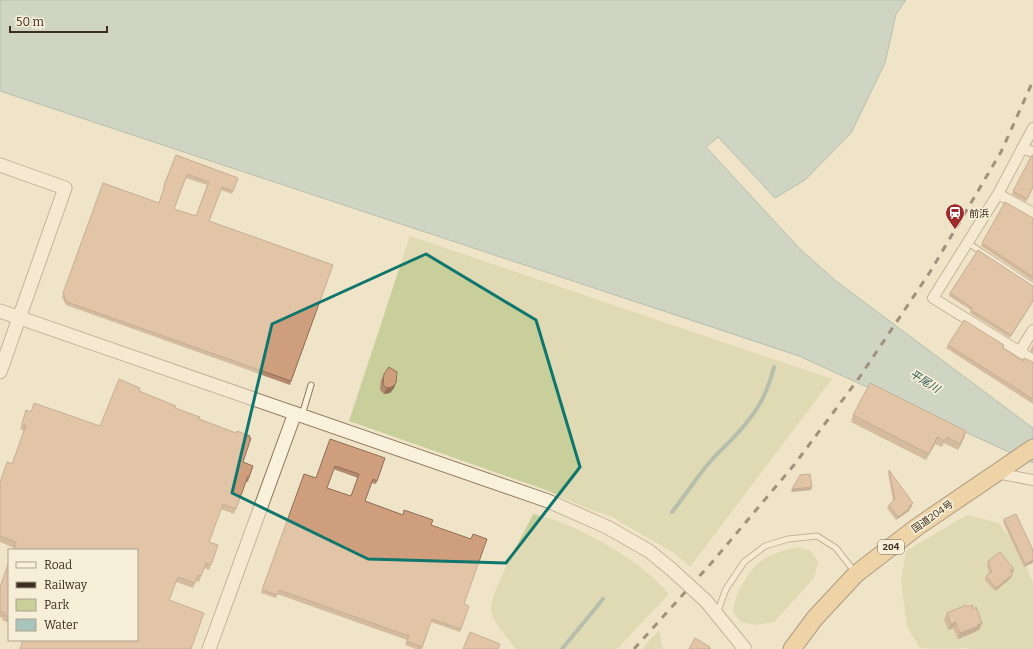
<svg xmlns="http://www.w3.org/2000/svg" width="1033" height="649" viewBox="0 0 1033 649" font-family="Bitter,'Noto Sans JP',serif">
  <rect width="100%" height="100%" fill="#f0e4c8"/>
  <path fill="#c9cf9b" d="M410,236L832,379L690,567L674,553L612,517L581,506L546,490L349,421Z
    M533,514C543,517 554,519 563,523C601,540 642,562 669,594L617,649H516C509,640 492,621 491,610C490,591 524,534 533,514Z
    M967,515L999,523L1020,550L1033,583V649H969L968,648C952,649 936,649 920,648L907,627L901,580L906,551Z
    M797,547L811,551L818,562L814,578L774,622L756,625L741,622L733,612C735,594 749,568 764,559C774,553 786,550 797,547Z
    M659,630L663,649H642Z"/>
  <path fill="#a9c4bc" stroke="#6f938a" d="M0,0H906L896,14L885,63L851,133L805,180L775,198L718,137L706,147L800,249L836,281L1033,428V463L799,356L0,91Z"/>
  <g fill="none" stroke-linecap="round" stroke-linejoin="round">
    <path stroke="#6f938a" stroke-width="4" d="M672,512C685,496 696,478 709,463C721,449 736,437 747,422C760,407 769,387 774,367
      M562,649L603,599"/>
    <defs>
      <path id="service" d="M968,243L1033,286
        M302,415L311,385
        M717,613L726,589L744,562L765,546L788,539L817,536L836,548L854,571"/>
      <path id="minor" d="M1033,128L998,194L933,298L1033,360
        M1022,148L1033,152
        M998,194L1033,213
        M1020,351L1033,330
        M996,473L1033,480"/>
      <path id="tertiary" d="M0,165L65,188L0,372
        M0,311L548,501L607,527L649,551L671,569
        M706,601L745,649
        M209,649L295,413"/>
      <path id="trunk" d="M792,649L815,618L856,574L917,527L1033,448"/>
    </defs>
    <use href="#service" stroke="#8d765c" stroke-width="7"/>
    <use href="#minor" stroke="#8d765c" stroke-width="12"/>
    <use href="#tertiary" stroke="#8d765c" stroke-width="15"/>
    <use href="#trunk" stroke="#5b4430" stroke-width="19"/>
    <use href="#service" stroke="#faf1dc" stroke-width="5"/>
    <use href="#minor" stroke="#faf1dc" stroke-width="10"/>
    <use href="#tertiary" stroke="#faf1dc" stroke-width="13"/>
    <use href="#trunk" stroke="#eabe7c" stroke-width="17"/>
    <path stroke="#3d2e20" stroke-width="3" stroke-dasharray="7 7" stroke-linecap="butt" d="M634,649L714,560L794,465L859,378L930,272L1001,152L1033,81"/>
    <defs>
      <path id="tertiary-bridge" d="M671,569L706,601"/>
    </defs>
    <use href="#tertiary-bridge" stroke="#8d765c" stroke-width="15" stroke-linecap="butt"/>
    <use href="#tertiary-bridge" stroke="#faf1dc" stroke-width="13"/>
  </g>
  <path fill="#b2896c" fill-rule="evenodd" d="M176,155L238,178L232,194L221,190L209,221L333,265L290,385L66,305L62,297L103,183L159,203L164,189L163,188ZM186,178L207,185L196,216L174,209Z
    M1033,188L1026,202L1012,194L1013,191Z
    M1033,218V281L981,246L982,243Z
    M1032,286L1010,338L970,313L971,310L949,296L950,293Z
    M1033,344V353L1030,351Z
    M948,345L1003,348L1023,361L1033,362V404L946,348Z
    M384,374L394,388L390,393L384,394L380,390L381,380Z
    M175,408L199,419L250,438L243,462L253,466L248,482L246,481L234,514L221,509L209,542L218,545L209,570L204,568L199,582L196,581L193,588L176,582L137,640L14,548L0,542V482L12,464L24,431L20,429L26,410L31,412L100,426Z
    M853,415L966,431L964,438L958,450L944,443L942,447L935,444L926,460L851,422Z
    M330,439L385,458L376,484L372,483L365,501L431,525L464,604L469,606L460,632L431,622L422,649H416L405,645L407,640L277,594L276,598L261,593L304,474L316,478ZM333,469L358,478L351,496L327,488Z
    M889,470L912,507L910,508L909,511L896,520L887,508L889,505L893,501L888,473Z
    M1004,519L1033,550L1024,567L1003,522Z
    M988,561L1014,569L1013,572L1011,573V578L995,591L985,580L986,576L990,574L988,572L989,570L987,567Z
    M9,562V623L2,620L3,618L0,617V587Z
    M967,607L973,609L982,623L979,630L976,631L975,632L958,639L953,628L948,630L944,620L947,613Z"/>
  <path fill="#916f58" d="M1033,301V302L1010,338L1011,335Z
    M396,383L394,388L390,393L384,394L387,388Z
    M966,431L964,438L958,450L960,444Z
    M937,437L935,444L926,460L929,454Z
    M812,487L811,490L791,492L792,489Z
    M913,503L909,511L896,520L898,517L909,506Z
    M1033,560V563L1024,567L1025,564Z
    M1014,569L1013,572L1009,574L1010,571Z
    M1013,574L1011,578L995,591L996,588Z
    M956,622L953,628L948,630L951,624Z
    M982,623L979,630L976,631L975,632L958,639L960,633Z"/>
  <path fill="#cf9f7d" stroke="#916f58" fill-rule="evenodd" d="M176,155L238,178L233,191L222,187L209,221L333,265L291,381L67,302L63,293L103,183L159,203L165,185H164ZM187,174L209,182L196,216L174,209Z
    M1032,155H1033V187L1027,199L1013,191Z
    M1005,202L1033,218V277L982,243Z
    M978,250L1033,286V301L1011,335L971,310L972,308L950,293Z
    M964,320L1004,345L1003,348L1023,361L1024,358L1033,362V399L948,345Z
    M389,367L397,372L396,383L392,387L387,388L383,385L384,374Z
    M119,379L140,388L139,391L176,406L175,408L200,417L199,419L236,433L237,431L250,436L249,438H251L243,462L253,466L249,477L248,476L236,509L223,504L209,542L218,545L211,565L206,563L201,576L198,575L195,583L178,577L169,600L204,613L191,649H20L23,640H137V550H14L16,542L0,536V482L7,462L12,464L26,425L22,424L26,410L31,412L34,403L100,426Z
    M870,383L966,431L960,444L947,437L944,441L937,437L929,454L853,415Z
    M330,439L385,458L377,481L373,479L365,501L403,515L404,510L433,520L431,525L471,539L473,534L487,539L464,604L469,606L461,629L432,619L422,647L407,641L409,636L279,590L277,595L262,590L304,474L316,478ZM335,466L359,474L351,496L327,488Z
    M889,470L913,503L909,506L910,508L898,517L889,505L895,499Z
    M810,474L812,487L792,489L800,475Z
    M1016,514L1033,550H1032L1033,553V560L1025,564L1004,519Z
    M1000,552L1014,569L1010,571L1013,574L996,588L986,576L992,572L990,569L991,568L988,564L990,562L988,561Z
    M9,562V617L4,615L5,613L0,611V587Z
    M966,605L967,607L972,605L973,609L976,607L982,623L977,625L978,626L960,633L956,622L951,624L947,613Z
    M470,632L500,644L498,649H463Z
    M695,638L710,647L709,648L711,649H689Z"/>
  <path d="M0 0H1033V649H0ZM426,254L536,320L580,467L506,563L368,559L232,493L272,324Z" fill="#f0e4c8" fill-opacity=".55" fill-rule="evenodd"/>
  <path fill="none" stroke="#0f766e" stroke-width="3" stroke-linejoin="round" d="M426,254L536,320L580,467L506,563L368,559L232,493L272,324Z"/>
  <defs>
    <symbol id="station-pin" viewBox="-11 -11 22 30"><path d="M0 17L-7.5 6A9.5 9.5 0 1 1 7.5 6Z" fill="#9e2a2b" stroke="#f7eed8"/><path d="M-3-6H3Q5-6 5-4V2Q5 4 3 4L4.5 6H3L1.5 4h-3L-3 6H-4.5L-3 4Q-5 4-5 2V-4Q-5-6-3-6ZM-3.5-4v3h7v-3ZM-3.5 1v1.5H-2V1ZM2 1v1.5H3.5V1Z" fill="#fff"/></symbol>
  </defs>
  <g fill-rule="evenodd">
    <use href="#station-pin" x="944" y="202" width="22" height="30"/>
  </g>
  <g text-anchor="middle" stroke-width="3.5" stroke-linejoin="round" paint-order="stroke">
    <rect fill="#f7eed8" stroke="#756857" stroke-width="1" x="878" y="540" width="26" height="14" rx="3"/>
    <g font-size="9" font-weight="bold" fill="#3d2e20">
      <text x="891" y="550">204</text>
    </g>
    <g font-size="10" fill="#3d2e20" stroke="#f7eed8" text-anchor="start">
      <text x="969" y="217">前浜</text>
    </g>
    <g font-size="10" fill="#3d2e20" stroke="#f7eed8">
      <text transform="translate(932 516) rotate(-35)" y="4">国道204号</text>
    </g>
    <g font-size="11" font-style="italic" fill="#2f5d5a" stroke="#f7eed8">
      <text transform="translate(925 381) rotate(32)" y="4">平尾川</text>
    </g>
  </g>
  <rect x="8" y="549" width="130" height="92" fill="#f7eed8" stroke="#ada18e"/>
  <rect x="16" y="562" width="20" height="6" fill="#faf1dc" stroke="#ada18e"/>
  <text x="44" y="569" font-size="12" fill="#3d2e20">Road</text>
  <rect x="16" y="582" width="20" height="6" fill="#3d2e20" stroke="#ada18e"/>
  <text x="44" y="589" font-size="12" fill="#3d2e20">Railway</text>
  <rect x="16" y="599" width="20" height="12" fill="#c9cf9b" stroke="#ada18e"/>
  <text x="44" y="609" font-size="12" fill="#3d2e20">Park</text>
  <rect x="16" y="619" width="20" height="12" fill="#a9c4bc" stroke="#ada18e"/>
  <text x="44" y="629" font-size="12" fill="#3d2e20">Water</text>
  <path d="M10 26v6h97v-6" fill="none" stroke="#3d2e20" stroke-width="2"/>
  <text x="16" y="26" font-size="12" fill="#3d2e20" stroke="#f7eed8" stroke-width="3" paint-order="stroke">50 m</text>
</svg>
